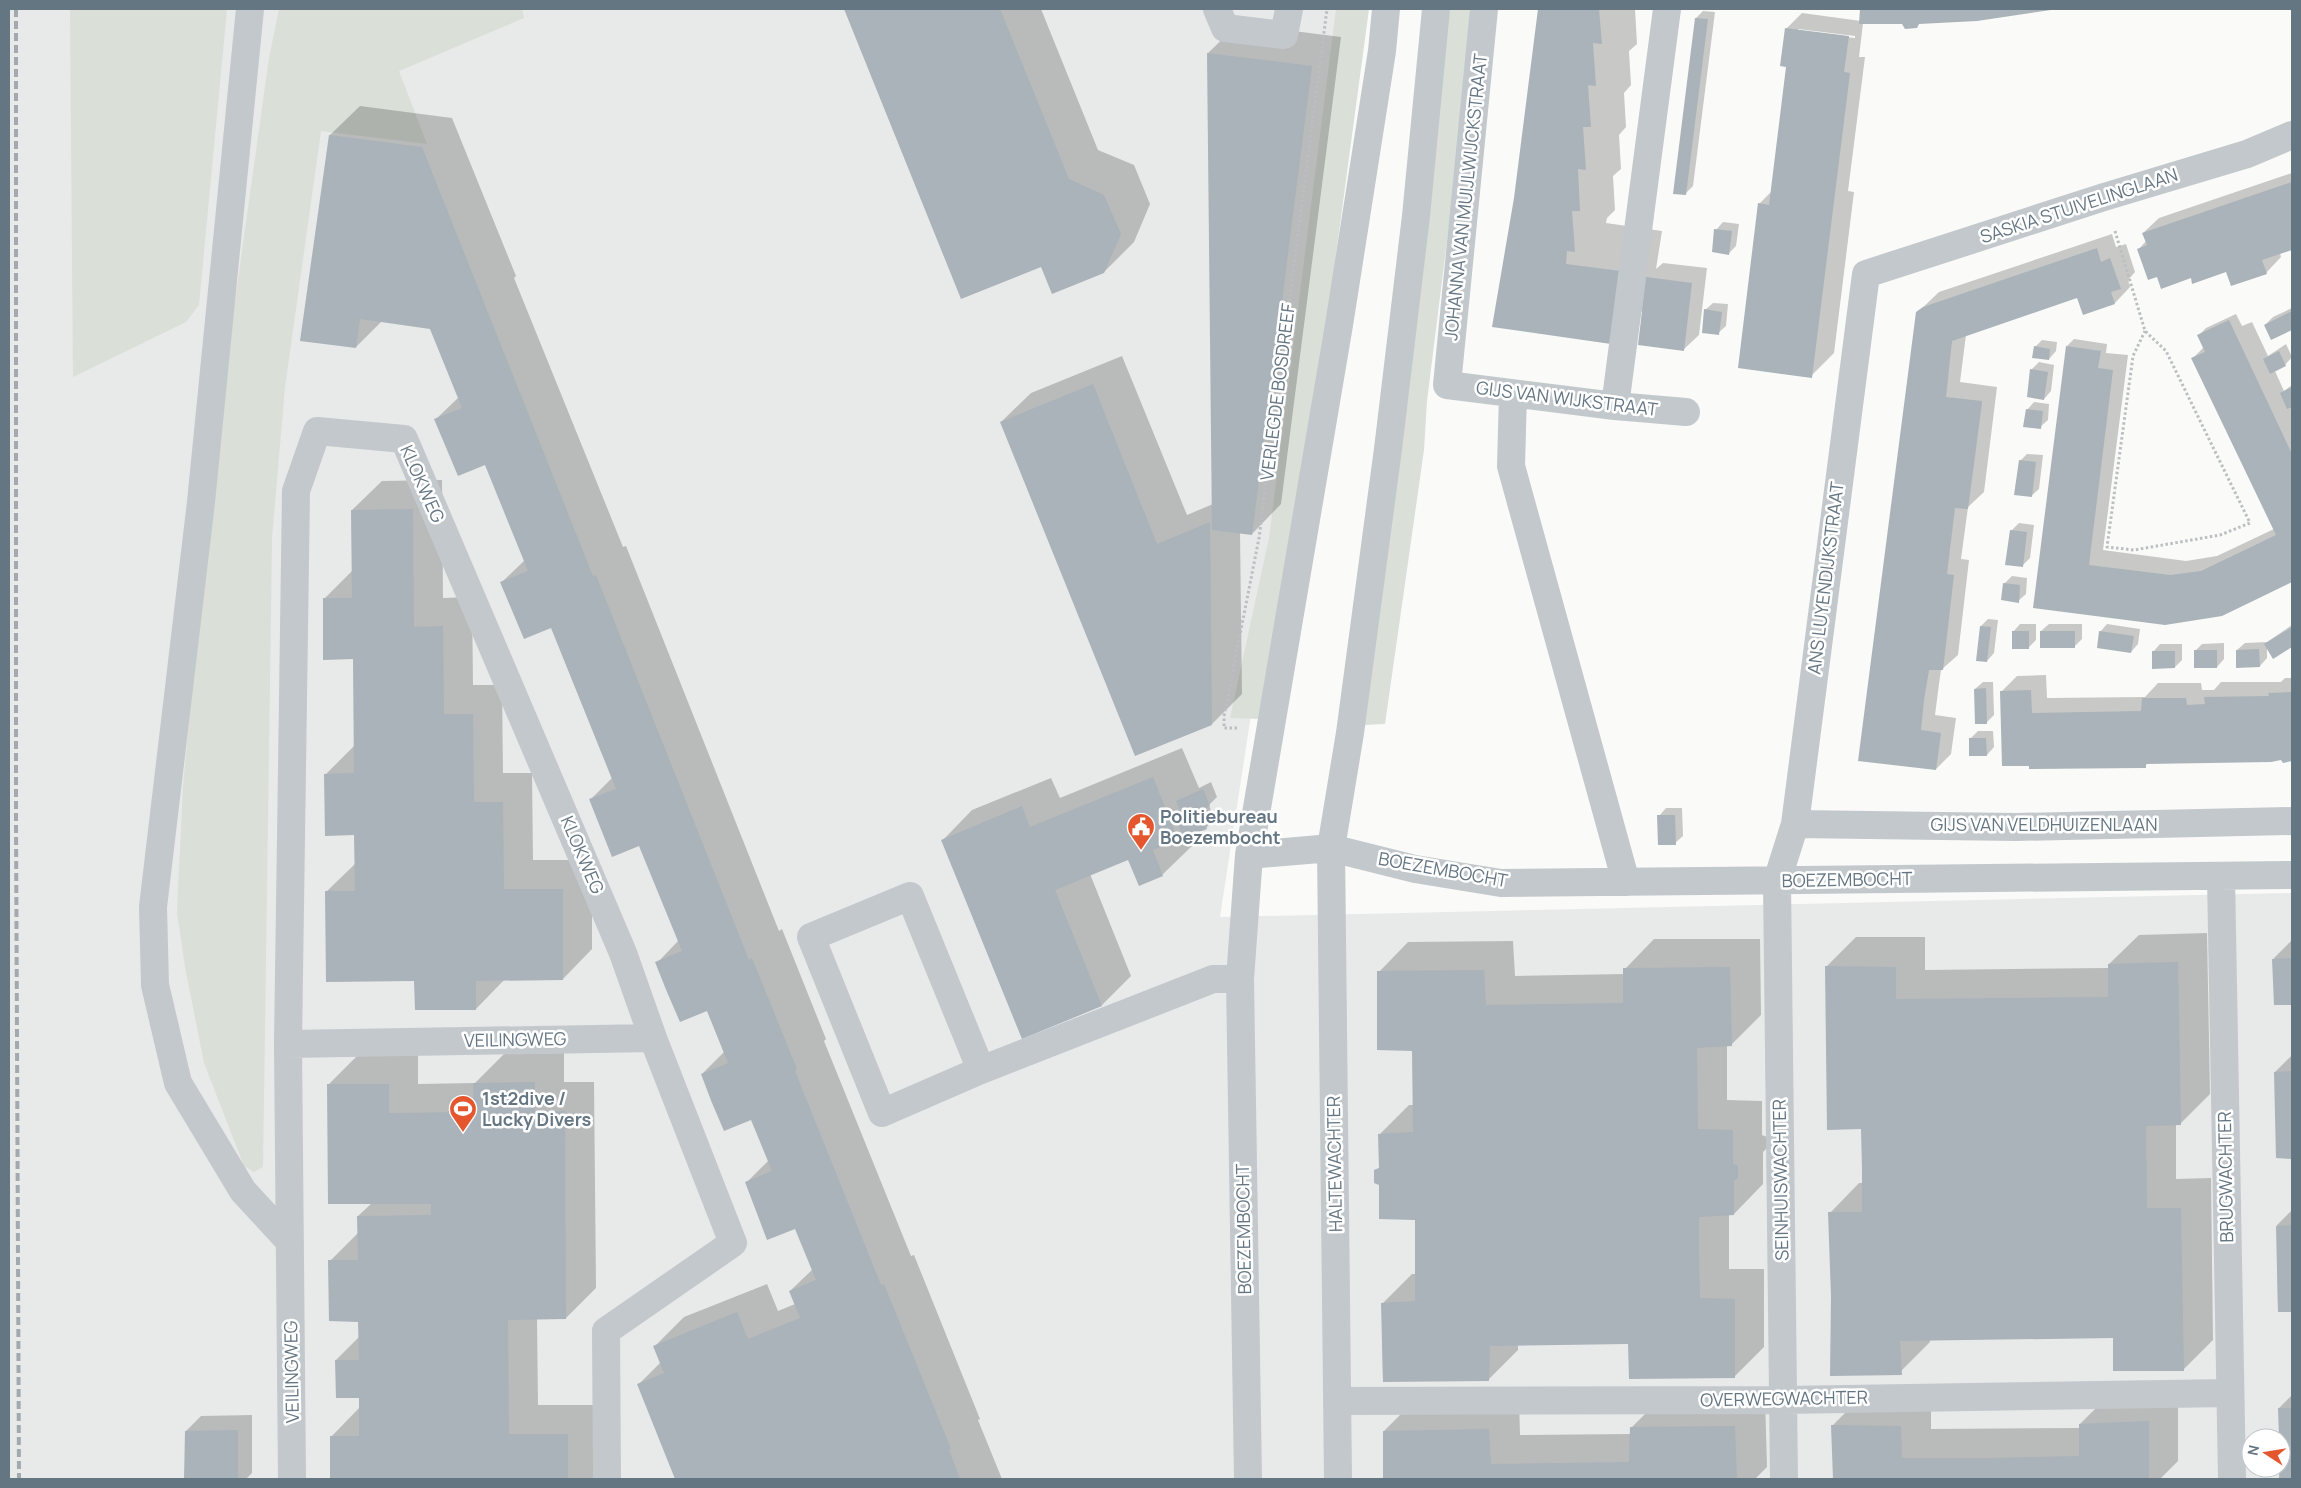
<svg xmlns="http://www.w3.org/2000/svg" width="2301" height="1488" viewBox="0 0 2301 1488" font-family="Manrope,sans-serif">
  <rect width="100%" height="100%" fill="#fafaf8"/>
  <path fill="#e8e9e9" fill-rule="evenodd" d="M9,9H1357L1346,96L1220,917L2292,893V1479H9ZM2251,1438H2281V1468H2251Z"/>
  <path fill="#dadfd7" d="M70,9H227L199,305L186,322L73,377Z
    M279,9H522L524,18L399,71L427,144L321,131L285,387L272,538L263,1167L254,1172L244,1166L204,1063L185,967L177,912L183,786L214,451L269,58Z
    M1336,9H1369L1328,314L1261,719L1230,718L1269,538Z
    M1449,9H1476L1427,401L1424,450L1385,724L1364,725Z"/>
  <path fill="#0003" fill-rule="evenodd" d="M845,9H1041L1098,150L1134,165L1150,204L1134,242L1104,272L1042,266L961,297Z
    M1539,9H1635L1637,44L1629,51L1631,85L1624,93L1626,127L1619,135L1621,169L1613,176L1615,210L1607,218L1606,223L1662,231L1656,269L1663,263L1707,268L1699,335L1683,350L1643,310L1611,342L1515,198Z
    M1861,9H2042L1977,20L1863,23L1859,57H1865L1848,191L1854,192L1834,353L1811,376L1759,204L1772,191L1788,66L1786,29L1802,13L1861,21ZM1798,29L1855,36V38L1798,31Z
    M1703,11L1715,12L1693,186L1685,194L1696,18Z
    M1238,24L1341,37L1281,504L1252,534L1240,532L1242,694L1212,724L1001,422L1031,393L1122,356L1187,515L1213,504L1208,53Z
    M360,106L452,118L516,276L514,278L623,547L626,546L779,931L782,929L826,1039L824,1041L911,1256L914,1255L980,1419L978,1420L1002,1479H677L638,1385L661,1362L654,1347L684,1317L767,1284L778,1311L795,1304L790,1291L813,1269L796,1227L746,1183L769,1160L752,1118L702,1074L724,1052L707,1010L657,963L679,940L640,844L590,800L613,777L551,626L502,582L525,560L485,464L436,419L459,397L430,328L382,321L356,347L330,135Z
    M2292,173V249L2280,253L2281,257L2266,273L2227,271L2192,276L2158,275L2139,249L2146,241L2143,233L2159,218Z
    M1723,222L1739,224L1736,246L1729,253L1716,230Z
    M2112,234L2116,247L2126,244L2135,272L2128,280L2130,287L2115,303L2084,313L2078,296L1966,335L1960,382L1997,387L1984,492L1968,507L1961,559L1969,560L1958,655L1941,670L1939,684L1935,715L1956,718L1951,754L1936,769L1860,759L1917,313L1939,292Z
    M1713,303L1728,304L1726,326L1718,333L1705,310Z
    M2292,308V329L2272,338L2265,325L2273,317Z
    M2236,314L2242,326L2252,322L2268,356L2286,344L2292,357L2285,365L2275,371L2284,391L2292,385V581L2221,614L2034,607L2067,346L2074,339L2107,344L2106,353L2128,355L2103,550L2186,561L2217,556L2274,529L2193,358L2204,347L2198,336L2206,328Z
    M2042,340L2057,342L2056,351L2049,359L2035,347Z
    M2039,362L2054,365L2051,391L2044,399L2031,370Z
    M2034,402L2049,404L2048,420L2040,427L2027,410Z
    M2027,454L2043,455L2039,489L2031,496L2020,461Z
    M442,480L443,598L472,597L473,685H502L503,773H532L533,860H592V949L563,979H505L476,1009L416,980L327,891L356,863L355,834L326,774L355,745L354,658L324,599L353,570L352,510L382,481Z
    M2019,523L2034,525L2030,558L2022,566L2011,531Z
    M2012,576L2027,578L2026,594L2018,601L2004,584Z
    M1988,619L1998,620L1994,653L1987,661L1981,626Z
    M2020,624H2036V640L2029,647L2013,632Z
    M2049,624H2082V639L2074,647L2041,631Z
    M2107,624L2140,629L2138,644L2131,652L2100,632Z
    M2292,625V646L2274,657L2267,646V658L2260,666L2237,650L2245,643L2267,642Z
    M2224,643V659L2217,667L2195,651L2202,644Z
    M2160,644H2182V660L2175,667L2153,652Z
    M2046,675L2047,698L2145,697L2158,683H2201L2202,690H2214L2221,682H2281L2285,678H2292V760L2284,762L2282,759L2149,762L2145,766L2030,768L2002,691L2017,676Z
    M1983,682H1993L1994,715L1986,723L1975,689Z
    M1978,731H1993L1994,747L1987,755L1970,739Z
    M1182,748L1199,788L1211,782L1217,797L1209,805L1214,820L1206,828L1188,835L1192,846L1162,875L1129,859L1090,874L1131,976L1102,1005L1023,1037L943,840L972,810L1051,778L1060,798Z
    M1666,808H1682L1683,836L1675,843L1659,816Z
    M2207,933L2210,1094L2180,1124H2176V1179L2211,1178L2213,1340L2183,1370L2114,1336L1930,1339V1342L1900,1372L1832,1297L1830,1213L1859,1183H1863L1862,1128L1826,967L1856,937H1925V970L2109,968V964L2139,935Z
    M1654,939H1760L1761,1015L1731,1045H1727V1100L1762,1101V1135L1767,1137V1148L1763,1152V1184L1734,1214H1729V1269H1764V1347L1735,1376L1629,1343L1518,1344V1350L1489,1379L1383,1380L1382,1304L1412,1274H1416V1218L1381,1184L1376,1171L1380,1167L1379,1135L1409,1105H1414V1050L1379,972L1408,942L1513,941L1515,976L1625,974V969Z
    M2292,940V1003L2275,1004L2274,958Z
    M564,1053V1082H594L596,1288L566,1318H537L538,1405H597V1479H331V1437L360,1407V1397L336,1360L359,1337V1320L330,1261L359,1232L358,1216L372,1203L328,1085L358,1055L418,1054V1084L475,1083L504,1054Z
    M2292,1055V1157H2277L2275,1072Z
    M2292,1210V1310H2278L2277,1225Z
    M2178,1392V1461L2160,1479H1834L1832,1426L1862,1396L1931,1397V1429L2080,1428V1424L2110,1394Z
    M2292,1395V1479H2280L2279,1408Z
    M1765,1397L1767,1467L1755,1479H1384V1431L1414,1401L1519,1400L1520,1435L1631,1434V1428L1661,1398Z
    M252,1415V1473L246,1479H186V1431L201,1416Z"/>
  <path fill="#aab3b9" d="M844,9H1000L1069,179L1104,195L1121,234L1104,273L1052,294L1041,267L961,299Z
    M1538,9H1599L1602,44L1593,43L1596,86L1588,85L1591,127H1583L1586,170L1578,169L1580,211H1572L1575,252L1567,251L1566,264L1621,271L1611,344L1492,327L1514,198Z
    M1860,9H2051V10L1977,21L1919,24L1917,28L1905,29L1902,24H1859Z
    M1695,18L1708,19L1686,195L1673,194Z
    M1785,28L1849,36L1844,72L1850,73L1812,378L1738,368L1758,203L1769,205L1786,67L1780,66Z
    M1207,53L1312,66L1252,535L1212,530Z
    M329,135L422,147L593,576L596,575L749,960L752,958L797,1069L795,1071L881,1285L884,1284L951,1449L949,1450L960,1479H675L637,1384L664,1373L653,1346L737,1312L748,1339L800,1318L789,1291L816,1280L795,1229L767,1240L745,1182L772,1171L751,1120L724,1131L712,1103L701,1074L728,1063L707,1011L680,1022L667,992L655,962L682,951L639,846L612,857L589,799L616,789L551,628L524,639L500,582L528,571L485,465L458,476L434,419L462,408L430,329L360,319L356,348L300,341Z
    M2292,182V250L2262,260L2267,274L2231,286L2226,272L2192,284L2191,278L2161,289L2157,277L2148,280L2137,249L2147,245L2142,233Z
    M1714,229L1732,231L1729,255L1712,252Z
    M2097,248L2101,262L2110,258L2121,289L2111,292L2115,304L2083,315L2077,298L1952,341L1946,397L1982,401V403L1968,509L1955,508L1947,574L1954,575L1943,670H1929L1924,700L1921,730L1941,733L1936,770L1858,761L1916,312L1923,307Z
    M1646,277L1692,283L1684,351L1638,345Z
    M1704,309L1722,312L1719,335L1702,333Z
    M2292,311V330L2271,340L2264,325Z
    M2229,320L2292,454V582L2222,616L2165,625L2033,608L2066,346L2101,351L2098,368L2113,370L2089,565L2170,575L2201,571L2276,535L2191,358L2205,352L2197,335Z
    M2034,346L2050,349L2049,360L2032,358Z
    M2279,351L2286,366L2270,374L2263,359Z
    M2030,369L2048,372L2044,400L2027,397Z
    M1093,384L1157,544L1210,522L1212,725L1135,756L1000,422Z
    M2292,387V407L2287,409L2280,393Z
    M2026,409L2043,411L2041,429L2023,427Z
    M2019,460L2036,462L2032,497L2014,495Z
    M413,509L414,627L443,626L444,714H473L474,802H503L504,889H563V980L476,981V1010H415L414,981L326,982L325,891H355L354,835L325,836L324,774L354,773L353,659L323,660V598H352L351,510Z
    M2010,530L2027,532L2023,567L2005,565Z
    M2003,583L2020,585L2019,603L2001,600Z
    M1980,626L1991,627L1987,662L1976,661Z
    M2292,627V647L2273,659L2264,644Z
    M2012,631H2029V649H2012Z
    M2040,631H2075V648H2040Z
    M2099,631L2134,636L2131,653L2097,648Z
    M2259,649L2260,667L2236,668V650Z
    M2194,650H2217V668H2194Z
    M2152,651H2175V668L2152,669Z
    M1986,688L1987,724H1975L1974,689Z
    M2031,690L2032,713L2141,711L2142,698H2186L2187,705L2205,704L2204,697L2269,696L2268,693L2292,692V761L2283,763L2281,760L2271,762L2146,764V768H2142L2029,769V766H2002L2000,691Z
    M1969,738H1986L1987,756H1969Z
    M1153,777L1178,840L1153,850L1163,876L1139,886L1128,860L1055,890L1102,1006L1022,1039L941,840L1022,806L1030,827Z
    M1203,789L1210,806L1183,817L1176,801Z
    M1202,814L1207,829L1184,838L1178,824Z
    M1657,815H1675L1676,845H1658Z
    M2292,958V1005H2274L2272,959Z
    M2178,962L2181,1125L2146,1126L2147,1208H2181L2184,1371H2113V1338L1900,1341L1902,1375L1830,1376L1831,1297L1828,1212H1862V1170L1861,1129L1827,1130L1825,966L1896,967V999L2108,997V964Z
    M1730,967L1732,1046L1697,1048L1698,1129L1733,1130V1164L1738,1166V1178L1734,1180V1215L1699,1217V1257L1700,1298L1735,1299V1378L1629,1379L1628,1344L1490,1346L1489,1381L1383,1382L1381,1303L1415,1301V1220L1379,1219V1185L1374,1183V1170L1379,1168L1378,1134L1413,1132L1412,1051L1377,1050V971L1484,970L1486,1005L1554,1004L1623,1003V968Z
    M2292,1071V1159L2276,1158L2274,1072Z
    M535,1082V1112L565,1111L566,1319L508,1320L509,1434H568V1479H330V1436H359V1398H336L335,1360H359L358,1322L329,1321L328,1260H358L357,1216L431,1215V1204H328L327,1084H389V1113L474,1112L473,1083Z
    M2292,1225V1312H2278L2276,1226Z
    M2278,1408H2292V1479H2279L2281,1438H2279Z
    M2149,1421V1479H1833L1831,1425L1901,1426L1902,1458H1991L2079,1456V1424Z
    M1735,1426L1737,1479H1383V1431L1489,1429L1491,1464L1629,1462L1630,1427Z
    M238,1430V1479H184L185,1431Z"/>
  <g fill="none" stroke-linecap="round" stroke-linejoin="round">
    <path stroke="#bbbfc2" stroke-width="3" stroke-dasharray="2.5 2.5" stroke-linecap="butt" d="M2115,231L2145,331L2166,351L2250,523L2220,535L2134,550L2107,547L2133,356L2145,331
      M1237,728H1224V716L1259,538L1327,9"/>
    <path stroke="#c3c8cc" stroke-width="28" d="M250,9L201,502L153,907L155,985L178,1083L243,1191L290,1242
      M1217,9L1225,28L1284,35L1289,9
      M1484,9L1447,385L1615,406L1686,412
      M1513,394L1511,466L1626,882
      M1615,406L1667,9
      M1795,824L2016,827L2292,821
      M1249,855L1339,325L1382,51L1386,9
      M2221,876L2232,1479
      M288,1044L296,491L317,431L404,439L623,953L653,1038
      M981,1070L910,896L811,937L882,1113L981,1070L1213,979H1240
      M1338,1401L1783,1400L2230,1393
      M292,1479L288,1044L653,1038L733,1243L606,1331L607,1479
      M1248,1479L1240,979L1249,855L1331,848L1415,869L1501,883L2292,875
      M1338,1479L1331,848L1350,733L1388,449L1416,216L1436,9
      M1784,1479L1777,881L1795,824L1866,274L2104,197L2247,154L2292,135"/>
    <path stroke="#a2aab0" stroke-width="4" stroke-dasharray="8 4" stroke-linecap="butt" d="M16,9V819L19,1479"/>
  </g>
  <defs>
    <symbol id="civic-pin" viewBox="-11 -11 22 30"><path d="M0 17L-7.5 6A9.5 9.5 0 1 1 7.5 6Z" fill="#e4572e" stroke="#fff"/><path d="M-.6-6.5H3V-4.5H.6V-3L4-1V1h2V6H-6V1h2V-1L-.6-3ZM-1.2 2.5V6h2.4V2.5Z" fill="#fff"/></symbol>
    <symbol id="stadium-pin" viewBox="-11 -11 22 30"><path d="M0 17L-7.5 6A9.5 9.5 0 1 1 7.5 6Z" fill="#e4572e" stroke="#fff"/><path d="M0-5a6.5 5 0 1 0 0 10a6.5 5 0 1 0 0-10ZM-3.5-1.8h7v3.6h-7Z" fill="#fff"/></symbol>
  </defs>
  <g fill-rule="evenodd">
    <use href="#civic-pin" x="1125" y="811" width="32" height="43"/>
    <use href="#stadium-pin" x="447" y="1093" width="32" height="43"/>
  </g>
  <g text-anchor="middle" stroke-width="5" stroke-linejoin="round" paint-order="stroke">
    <g font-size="18" fill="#657683" stroke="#fff">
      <text transform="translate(1466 197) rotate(-84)" y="6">JOHANNA VAN MUIJLWIJCKSTRAAT</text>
      <text transform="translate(2079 206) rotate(-18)" y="6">SASKIA STUIVELINGLAAN</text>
      <text transform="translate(1278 392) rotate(-83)" y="6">VERLEGDE BOSDREEF</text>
      <text transform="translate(1567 399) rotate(7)" y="6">GIJS VAN WIJKSTRAAT</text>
      <text transform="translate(422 484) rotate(66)" y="6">KLOKWEG</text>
      <text transform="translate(1826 578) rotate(-83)" y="6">ANS LUYENDIJKSTRAAT</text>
      <text x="2044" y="831">GIJS VAN VELDHUIZENLAAN</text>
      <text transform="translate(582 855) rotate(67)" y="6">KLOKWEG</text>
      <text transform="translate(1443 870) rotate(10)" y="6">BOEZEMBOCHT</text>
      <text transform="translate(1847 880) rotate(-1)" y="6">BOEZEMBOCHT</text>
      <text transform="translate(515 1040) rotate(-1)" y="6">VEILINGWEG</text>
      <text transform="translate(1335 1164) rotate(-91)" y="6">HALTEWACHTER</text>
      <text transform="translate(2226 1177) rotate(-91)" y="6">BRUGWACHTER</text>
      <text transform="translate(1781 1180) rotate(-91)" y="6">SEINHUISWACHTER</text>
      <text transform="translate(1244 1229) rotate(-91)" y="6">BOEZEMBOCHT</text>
      <text transform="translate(292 1372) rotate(-91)" y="6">VEILINGWEG</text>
      <text transform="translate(1784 1399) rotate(-1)" y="6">OVERWEGWACHTER</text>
    </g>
    <g font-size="18" font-weight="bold" fill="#657683" stroke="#fff" text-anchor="start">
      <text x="1160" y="823">Politiebureau<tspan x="1160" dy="21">Boezembocht</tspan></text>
      <text x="482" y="1105">1st2dive /<tspan x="482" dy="21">Lucky Divers</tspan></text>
    </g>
  </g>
  <rect width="2301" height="1488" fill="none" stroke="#657683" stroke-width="20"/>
  <g transform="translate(2266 1453) rotate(282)"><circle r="24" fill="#ffffff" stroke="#c1c8cd"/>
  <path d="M0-4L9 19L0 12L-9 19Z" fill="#e4572e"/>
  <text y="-8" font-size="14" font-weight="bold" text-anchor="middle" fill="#657683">N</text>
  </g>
</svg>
